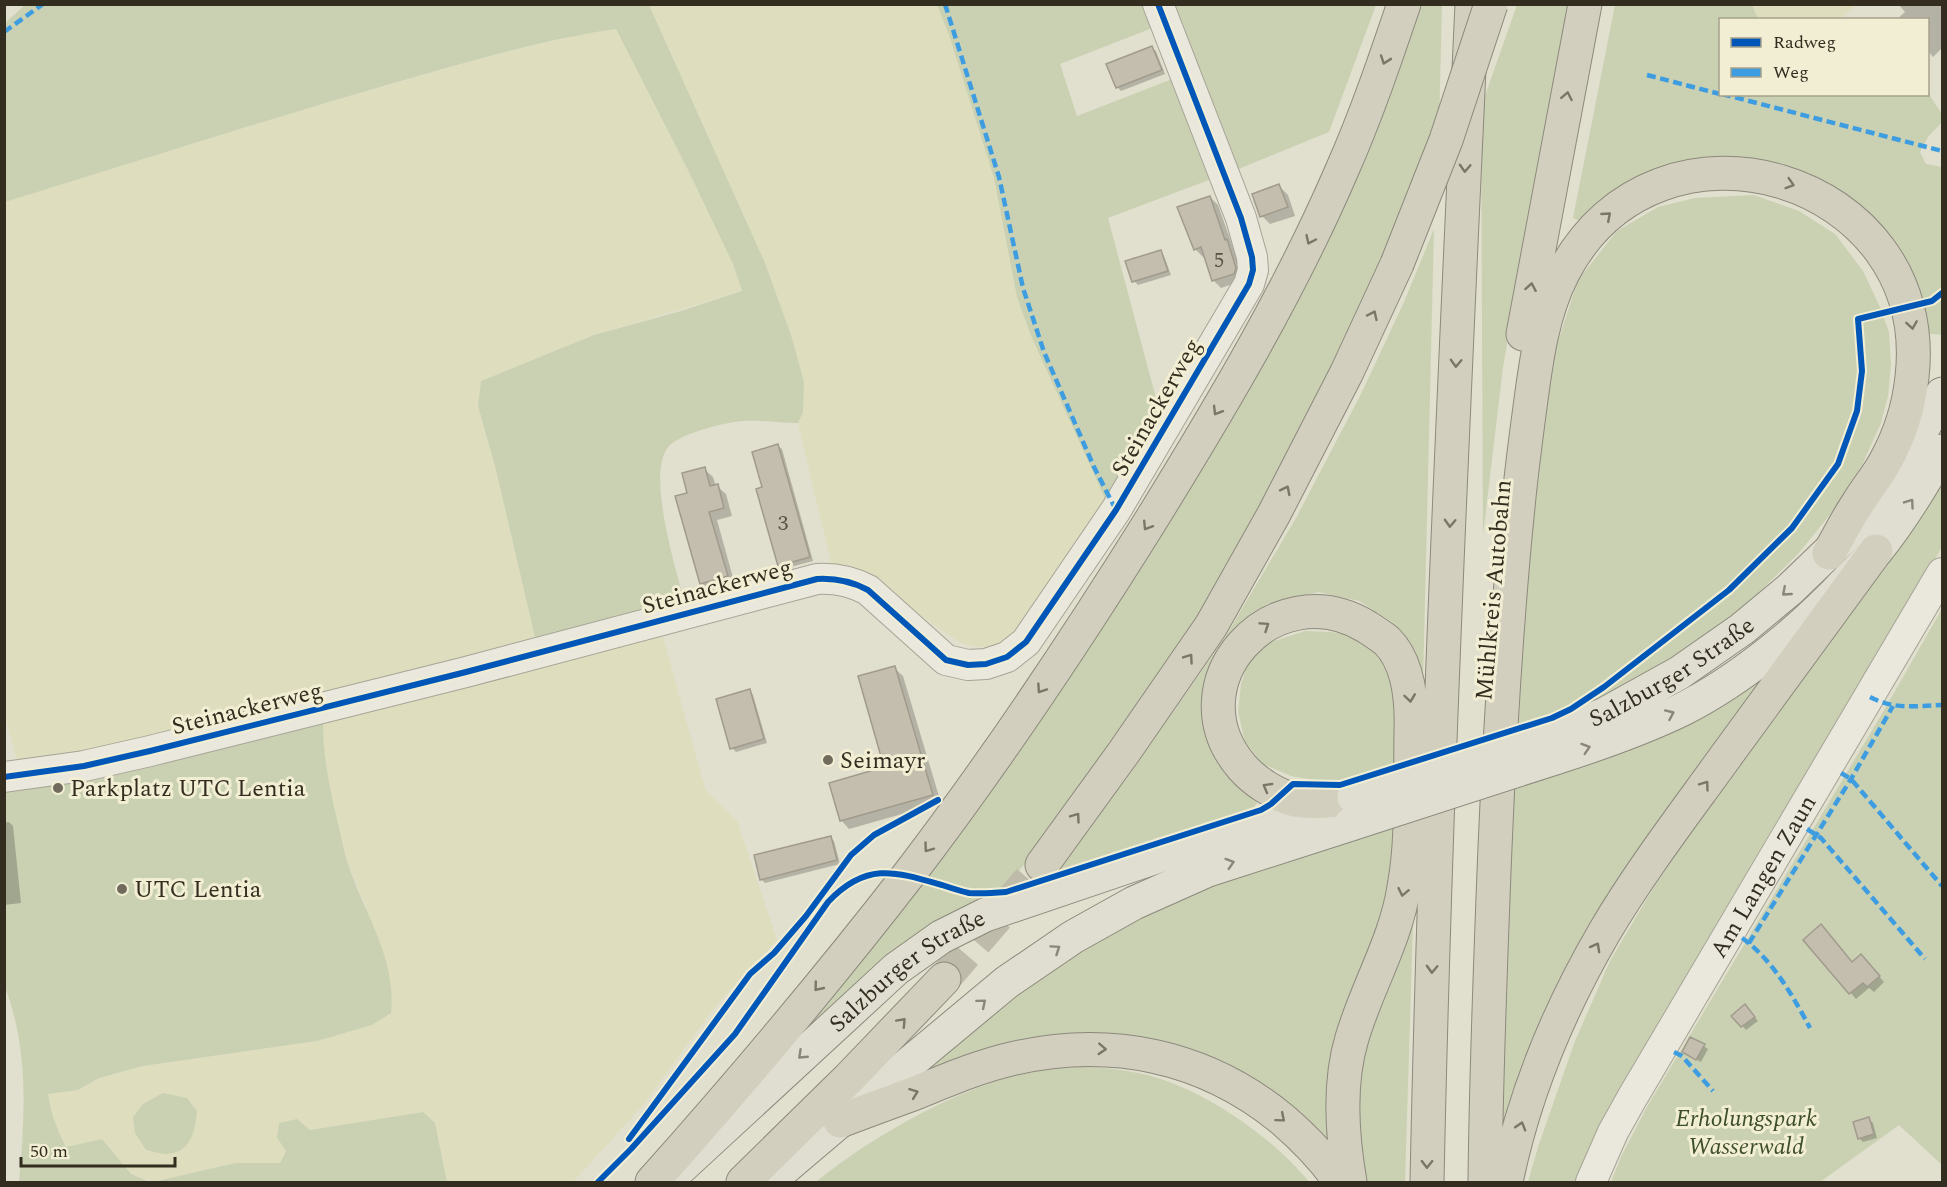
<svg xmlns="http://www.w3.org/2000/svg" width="1947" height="1187" viewBox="0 0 1947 1187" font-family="Spectral,serif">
  <rect width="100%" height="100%" fill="#e1dfcd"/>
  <path fill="#dedebf" d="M649,5H937L949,35L994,178L1017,297L1031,336L1108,505L1026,632L996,647H975L961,643L872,583L833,571L798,423L803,412L804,382L791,335L765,263Z
    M1752,5H1856L1840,20L1758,19Z
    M616,29L688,170L733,264L742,291L594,335L481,381L478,406L496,470L537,646L327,696L309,695L298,704L178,735L17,762L4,711V202L302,110L480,59L575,35Z
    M660,627L706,791L737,821L777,940L748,970L713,1009L644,1104L573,1182H447L435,1123L346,1124L310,1130L277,1138L286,1151L280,1163H235L153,1182L131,1174L102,1139L67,1147L59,1135L52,1114L48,1094L78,1090L99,1078L143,1066L317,1041L372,1025L366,906L348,864L332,800L323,744V723L346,710Z"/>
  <path fill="#cad1b2" d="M26,4L649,5L765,263L791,335L804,382L803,412L798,423C780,423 761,420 743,421C726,422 683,433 670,445C644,469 677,572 685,604L537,646L496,470L478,406L481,381L594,335L681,311L742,291L733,264L688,170L616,29C538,40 462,64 387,85C259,122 132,163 5,202L4,24Z
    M937,5H1147L1155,27L1060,64L1077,116L1175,78L1214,178L1108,218L1157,402L1174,398L1108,505L1031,336L1017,297L994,178L949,35Z
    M1169,5H1376L1329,132L1236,170Z
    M1417,5H1442L1439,128L1377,274L1296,447L1215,592L1126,732L1005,889L930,934L753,1090L1119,597Z
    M1517,5H1570L1544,137L1503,367L1483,535L1481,107Z
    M1615,5H1752L1758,19L1720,20V94L1928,93L1942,114V122L1928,137L1920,152L1926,164L1942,167V335L1924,333L1918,300L1766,165L1582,222L1573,218Z
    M1754,195L1799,211L1835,234L1863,271L1880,307L1889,332L1891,364L1888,396L1881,423L1862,465L1837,506L1798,554L1738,613L1674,658L1598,700L1519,724L1523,592L1535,470L1555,351L1578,280L1617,231L1658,207L1695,198Z
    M1434,229L1423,682L1406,641L1391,621L1359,601L1319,592L1267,604L1224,639L1209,687L1258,801L1252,810L1156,838L1041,878L1125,781L1224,639L1296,518L1361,394L1404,302Z
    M1942,472V547L1859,687L1581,1182H1528L1538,1147L1575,1041L1610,961L1655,885L1716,794Z
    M1942,609V1165L1899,1125L1820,1182H1611L1622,1155L1647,1107L1883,712Z
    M1305,631L1332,632L1348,635L1373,651L1392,672L1401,762L1341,780L1319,781L1291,776L1263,764L1245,742L1238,712L1241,684L1249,660L1271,642Z
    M1779,662L1678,804L1501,1154L1513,789Z
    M303,722L323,723C323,759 331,794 339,828C342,840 344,852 348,864C364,913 397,959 391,1013L372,1025L317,1041L143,1066L99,1078L78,1090L48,1094C51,1113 57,1130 66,1147L102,1139L131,1174L150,1182H19C25,1117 29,1049 5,987L4,783Z
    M1397,826L1398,852L1336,1156L1160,1044L878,1101L1015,994L1094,937L1188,893Z
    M1414,892L1405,1182H1362L1357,1093L1364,1043Z
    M1083,1066C1101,1068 1120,1069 1138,1073C1197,1084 1272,1136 1309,1182H816C868,1139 962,1085 1028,1073C1046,1069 1065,1068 1083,1066Z
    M163,1093L187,1098L197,1111C195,1131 191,1153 166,1154C160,1154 152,1151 146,1150L135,1133L133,1117L143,1104Z
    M423,1112L435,1123L447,1182H153L235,1163H280L286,1151L277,1138L279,1123L297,1119L310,1130Z"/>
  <path fill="#0003" d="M1898,4H1942V48L1933,57L1928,51V20H1896L1905,12Z
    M1152,48L1156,51L1165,74L1121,91L1117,87Z
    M1279,186L1288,195L1295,216L1270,224L1262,216Z
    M1210,197L1218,205L1242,273L1241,281L1221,288L1213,280L1205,256L1203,257L1195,249Z
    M1161,252L1164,256L1171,275L1138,285L1134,281Z
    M778,446L782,449L813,561L783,569L779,566L764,488Z
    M704,469L713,477L716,486H717L726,494L732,516L717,520L735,585L710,592L702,583L689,494Z
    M894,668L903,676L941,803L849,829L841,820L886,768Z
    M750,691L753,695L767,743L736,752L732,748Z
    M9,822L13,826L21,903L4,905V823Z
    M830,837L834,841L840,864L765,883L761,879Z
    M1806,940L1853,963L1866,961L1884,982L1874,992L1869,988L1856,999Z
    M1745,1006L1758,1021L1746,1030L1733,1016Z
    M1704,1046L1708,1049L1701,1062L1683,1052Z
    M1869,1119L1873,1123L1877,1138L1863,1142L1859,1138Z"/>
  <path fill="#c4beae" stroke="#a19b8d" stroke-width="1.5" d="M1152,46L1162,70L1116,88L1106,64Z
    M1279,184L1288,207L1260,217L1252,194Z
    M1210,196L1225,240L1227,239L1236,268L1234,274L1212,281L1201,247L1194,250L1177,207Z
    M1161,250L1168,271L1132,282L1125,261Z
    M778,444L810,557L778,566L756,489L762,487L752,452Z
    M705,467L710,486L718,484L724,508L709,512L728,576L700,584L675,496L687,493L682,473Z
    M895,666L933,795L840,821L829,783L884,767L858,676Z
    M750,689L764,739L730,749L716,699Z
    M831,836L837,860L760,880L754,855Z
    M1821,924L1852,962L1861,954L1880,976L1867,987L1863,983L1849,994L1803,940Z
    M1745,1004L1755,1017L1741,1027L1731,1016Z
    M1690,1037L1705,1044L1696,1060L1682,1052Z
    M1869,1117L1874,1134L1858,1139L1853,1122Z"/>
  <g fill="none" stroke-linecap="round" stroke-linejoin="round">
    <path stroke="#bebbaa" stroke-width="33" stroke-dasharray="33 16" stroke-linecap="butt" d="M944,979L1042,865"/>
    <defs>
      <g id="minor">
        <path d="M4,777L84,766L150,751L466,672L817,579C836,578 851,581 868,590L946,660L968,665L986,664L1007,657L1026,642L1116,510L1249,284L1253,270L1252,257L1241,218L1158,4"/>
        <path id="s1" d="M1591,1182L1613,1132L1632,1098L1942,573"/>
      </g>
      <g id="major">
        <path id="s2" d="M1557,733L1605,714L1679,673L1742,629L1789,590L1867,515L1903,464L1942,394"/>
        <path d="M1555,758C1599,744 1642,729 1683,709C1742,679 1803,628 1848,580C1858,570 1868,560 1877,550C1902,519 1922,485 1942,451"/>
        <path id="s3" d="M677,1171L896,969L941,937L985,915L1156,857L1336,803"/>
        <path d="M768,1182L840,1121L1007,982L1073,937L1134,903L1208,870L1351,824"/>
      </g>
      <path id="highway" d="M1523,334L1585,4
        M1343,800C1327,801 1311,803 1295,800C1276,795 1255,782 1242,767C1171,684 1273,570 1367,627C1373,631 1381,636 1387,641C1409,663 1412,703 1411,732C1410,782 1413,839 1404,887C1396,940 1367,987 1352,1038C1338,1084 1342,1136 1350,1182
        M1042,865L1124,752L1211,626L1274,514L1347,372L1397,264
        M840,1121C864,1112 888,1103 913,1094C945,1081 977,1067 1011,1059C1109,1036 1204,1055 1282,1119C1304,1138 1324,1158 1340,1182
        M652,1182C741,1082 828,979 910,873C997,759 1077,639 1153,517C1222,405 1290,291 1342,170C1366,116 1385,60 1404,4
        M743,1182L849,1078L944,979
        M1427,1182C1435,790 1454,397 1472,4
        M1485,1182C1486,1079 1490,975 1494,872C1499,747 1506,621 1519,497C1522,467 1526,437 1530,407C1536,362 1542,314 1563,273C1657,92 1935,176 1912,377C1909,406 1899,437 1885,462C1877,477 1866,489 1858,503C1847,519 1839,536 1829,553
        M1506,1182C1524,1094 1560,1008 1605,931C1641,870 1685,813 1726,756C1776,687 1826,619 1876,551"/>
    </defs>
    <use href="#minor" stroke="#a6a396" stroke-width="32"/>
    <use href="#major" stroke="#8c897d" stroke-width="35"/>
    <use href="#highway" stroke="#8c897d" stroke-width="35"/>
    <use href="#minor" stroke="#eae8dd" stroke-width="30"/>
    <use href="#major" stroke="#e0ded0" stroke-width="33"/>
    <use href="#highway" stroke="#d3cfbe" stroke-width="33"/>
    <defs>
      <path id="major-bridge" d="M1354,797L1557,733
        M1351,824L1555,758"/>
      <path id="highway-bridge" d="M1397,264L1446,140L1491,4"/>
    </defs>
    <use href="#major-bridge" stroke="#8c897d" stroke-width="35" stroke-linecap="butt"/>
    <use href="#highway-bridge" stroke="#8c897d" stroke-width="35" stroke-linecap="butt"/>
    <use href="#major-bridge" stroke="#e0ded0" stroke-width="33"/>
    <use href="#highway-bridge" stroke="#d3cfbe" stroke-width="33"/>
    <path stroke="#3e9de0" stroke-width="4.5" stroke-dasharray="9 4.5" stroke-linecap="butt" d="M945,4L999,177L1023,288L1044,352L1094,467L1116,510
      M4,32L43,4
      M1647,75L1720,94
      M1722,94L1942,151
      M1870,697C1895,710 1915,706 1942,705
      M1841,773L1851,779L1942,886
      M1807,829L1821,838L1925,959
      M1742,938C1772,959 1793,996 1810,1028
      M1749,943L1851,779L1893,706
      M1674,1052L1682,1056L1713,1091"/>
    <defs>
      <path id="cycleway" d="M4,777L84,766L150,751L466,672L817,579C836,578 851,581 868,590L946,660L968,665L986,664L1007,657L1026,642L1116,510L1249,284L1253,270L1252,257L1241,218L1158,4
        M629,1139L750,974L774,953L806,916L851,855L874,835L938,800
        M598,1182L631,1149L735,1034L828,902C866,862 894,871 942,885C951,888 960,891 969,893C982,894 994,893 1006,892L1261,810L1271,804L1293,784L1340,785L1552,718L1571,709L1604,687L1729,590L1792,528L1838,464L1857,411L1862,371L1858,319L1932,301L1942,293"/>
    </defs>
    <use href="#cycleway" stroke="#f1eed4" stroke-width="10"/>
    <use href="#cycleway" stroke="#0057b8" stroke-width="6"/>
  </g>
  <defs><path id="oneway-chevron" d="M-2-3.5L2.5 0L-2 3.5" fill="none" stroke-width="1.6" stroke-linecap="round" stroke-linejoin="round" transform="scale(1.5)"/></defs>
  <g stroke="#7b7667">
    <use href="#oneway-chevron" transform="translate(1385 60) rotate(109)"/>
    <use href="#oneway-chevron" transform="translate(1567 96) rotate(-79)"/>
    <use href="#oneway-chevron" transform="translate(1465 168) rotate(93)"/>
    <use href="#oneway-chevron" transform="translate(1790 184) rotate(17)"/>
    <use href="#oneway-chevron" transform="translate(1607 216) rotate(-41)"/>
    <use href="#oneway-chevron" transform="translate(1310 240) rotate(115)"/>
    <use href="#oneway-chevron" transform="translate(1531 287) rotate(-80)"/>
    <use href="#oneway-chevron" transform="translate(1373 315) rotate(-65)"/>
    <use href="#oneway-chevron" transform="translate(1912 325) rotate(81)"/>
    <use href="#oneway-chevron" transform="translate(1456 363) rotate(92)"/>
    <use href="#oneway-chevron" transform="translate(1217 411) rotate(121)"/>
    <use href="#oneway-chevron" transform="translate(1286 490) rotate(-63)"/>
    <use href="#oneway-chevron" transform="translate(1450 523) rotate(92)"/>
    <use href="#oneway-chevron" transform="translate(1147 526) rotate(122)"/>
    <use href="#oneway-chevron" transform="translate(1265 626) rotate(-34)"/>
    <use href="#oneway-chevron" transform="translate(1189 658) rotate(-55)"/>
    <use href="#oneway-chevron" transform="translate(1041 689) rotate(124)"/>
    <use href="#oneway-chevron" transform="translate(1410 698) rotate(82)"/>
    <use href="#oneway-chevron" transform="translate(1705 785) rotate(-54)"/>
    <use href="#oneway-chevron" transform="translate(1267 787) rotate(-150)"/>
    <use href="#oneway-chevron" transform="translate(1076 817) rotate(-54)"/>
    <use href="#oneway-chevron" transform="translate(928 848) rotate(126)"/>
    <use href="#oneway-chevron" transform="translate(1403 892) rotate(102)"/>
    <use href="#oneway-chevron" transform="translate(1596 947) rotate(-61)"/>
    <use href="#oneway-chevron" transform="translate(1432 969) rotate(92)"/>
    <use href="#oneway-chevron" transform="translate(818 987) rotate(129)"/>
    <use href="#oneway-chevron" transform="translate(902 1022) rotate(-47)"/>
    <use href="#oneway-chevron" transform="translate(1102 1049) rotate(3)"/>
    <use href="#oneway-chevron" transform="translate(914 1093) rotate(-21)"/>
    <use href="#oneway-chevron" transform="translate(1281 1118) rotate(40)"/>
    <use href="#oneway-chevron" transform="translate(1521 1126) rotate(-73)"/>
    <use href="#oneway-chevron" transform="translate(1427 1164) rotate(91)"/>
  </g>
  <g stroke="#8a8678">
    <use href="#oneway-chevron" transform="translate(1910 503) rotate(-55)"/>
    <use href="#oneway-chevron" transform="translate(1786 592) rotate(139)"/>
    <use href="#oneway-chevron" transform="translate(1670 714) rotate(-24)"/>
    <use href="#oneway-chevron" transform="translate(1586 748) rotate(-18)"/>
    <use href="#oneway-chevron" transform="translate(1230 863) rotate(-18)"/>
    <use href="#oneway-chevron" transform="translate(1056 949) rotate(-34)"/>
    <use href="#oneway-chevron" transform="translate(982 1003) rotate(-40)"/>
    <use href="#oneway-chevron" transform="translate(802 1055) rotate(137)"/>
  </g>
  <g fill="#706b5c" stroke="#f1eed4" stroke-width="2">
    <circle cx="828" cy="760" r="6"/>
    <circle cx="58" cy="788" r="6"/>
    <circle cx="122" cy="889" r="6"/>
  </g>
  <g text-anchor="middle" stroke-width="6" stroke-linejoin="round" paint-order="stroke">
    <g font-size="21" fill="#575143">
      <text x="1219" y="267">5</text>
      <text x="783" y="530">3</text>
    </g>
    <g font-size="24" fill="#332d1f" stroke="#f1eed4">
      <text transform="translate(1156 407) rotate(-60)" y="8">Steinackerweg</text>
      <text transform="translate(717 586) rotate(-15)" y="8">Steinackerweg</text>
      <text transform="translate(1493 590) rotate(-85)" y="8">Mühlkreis Autobahn</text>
      <text dy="8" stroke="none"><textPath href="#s2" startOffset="130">Salzburger Straße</textPath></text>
      <text transform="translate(247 708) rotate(-14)" y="8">Steinackerweg</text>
      <text dy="8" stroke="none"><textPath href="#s1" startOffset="351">Am Langen Zaun</textPath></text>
      <text dy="8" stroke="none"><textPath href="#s3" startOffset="306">Salzburger Straße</textPath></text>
    </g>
    <g font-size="24" fill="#332d1f" stroke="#f1eed4" text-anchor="start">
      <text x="840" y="768">Seimayr</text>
      <text x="70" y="796">Parkplatz UTC Lentia</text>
      <text x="134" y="897">UTC Lentia</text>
    </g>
    <g font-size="24" font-style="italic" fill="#3d4e28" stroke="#f1eed4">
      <text x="1746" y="1126">Erholungspark<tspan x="1746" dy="28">Wasserwald</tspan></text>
    </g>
  </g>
  <rect width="1947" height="1187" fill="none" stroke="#332d1f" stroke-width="12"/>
  <rect x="1719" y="18" width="210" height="78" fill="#f1eed4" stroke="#a5a18c" stroke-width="1.5"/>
  <rect x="1731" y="38" width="30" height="9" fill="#0057b8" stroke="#a5a18c" stroke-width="1.5"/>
  <text x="1773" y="48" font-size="18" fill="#332d1f">Radweg</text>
  <rect x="1731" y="68" width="30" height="9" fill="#3e9de0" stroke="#a5a18c" stroke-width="1.5"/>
  <text x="1773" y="78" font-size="18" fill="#332d1f">Weg</text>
  <path d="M21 1157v9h154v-9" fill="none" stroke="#332d1f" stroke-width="3"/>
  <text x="30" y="1157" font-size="18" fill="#332d1f" stroke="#f1eed4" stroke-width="4.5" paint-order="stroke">50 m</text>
</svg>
